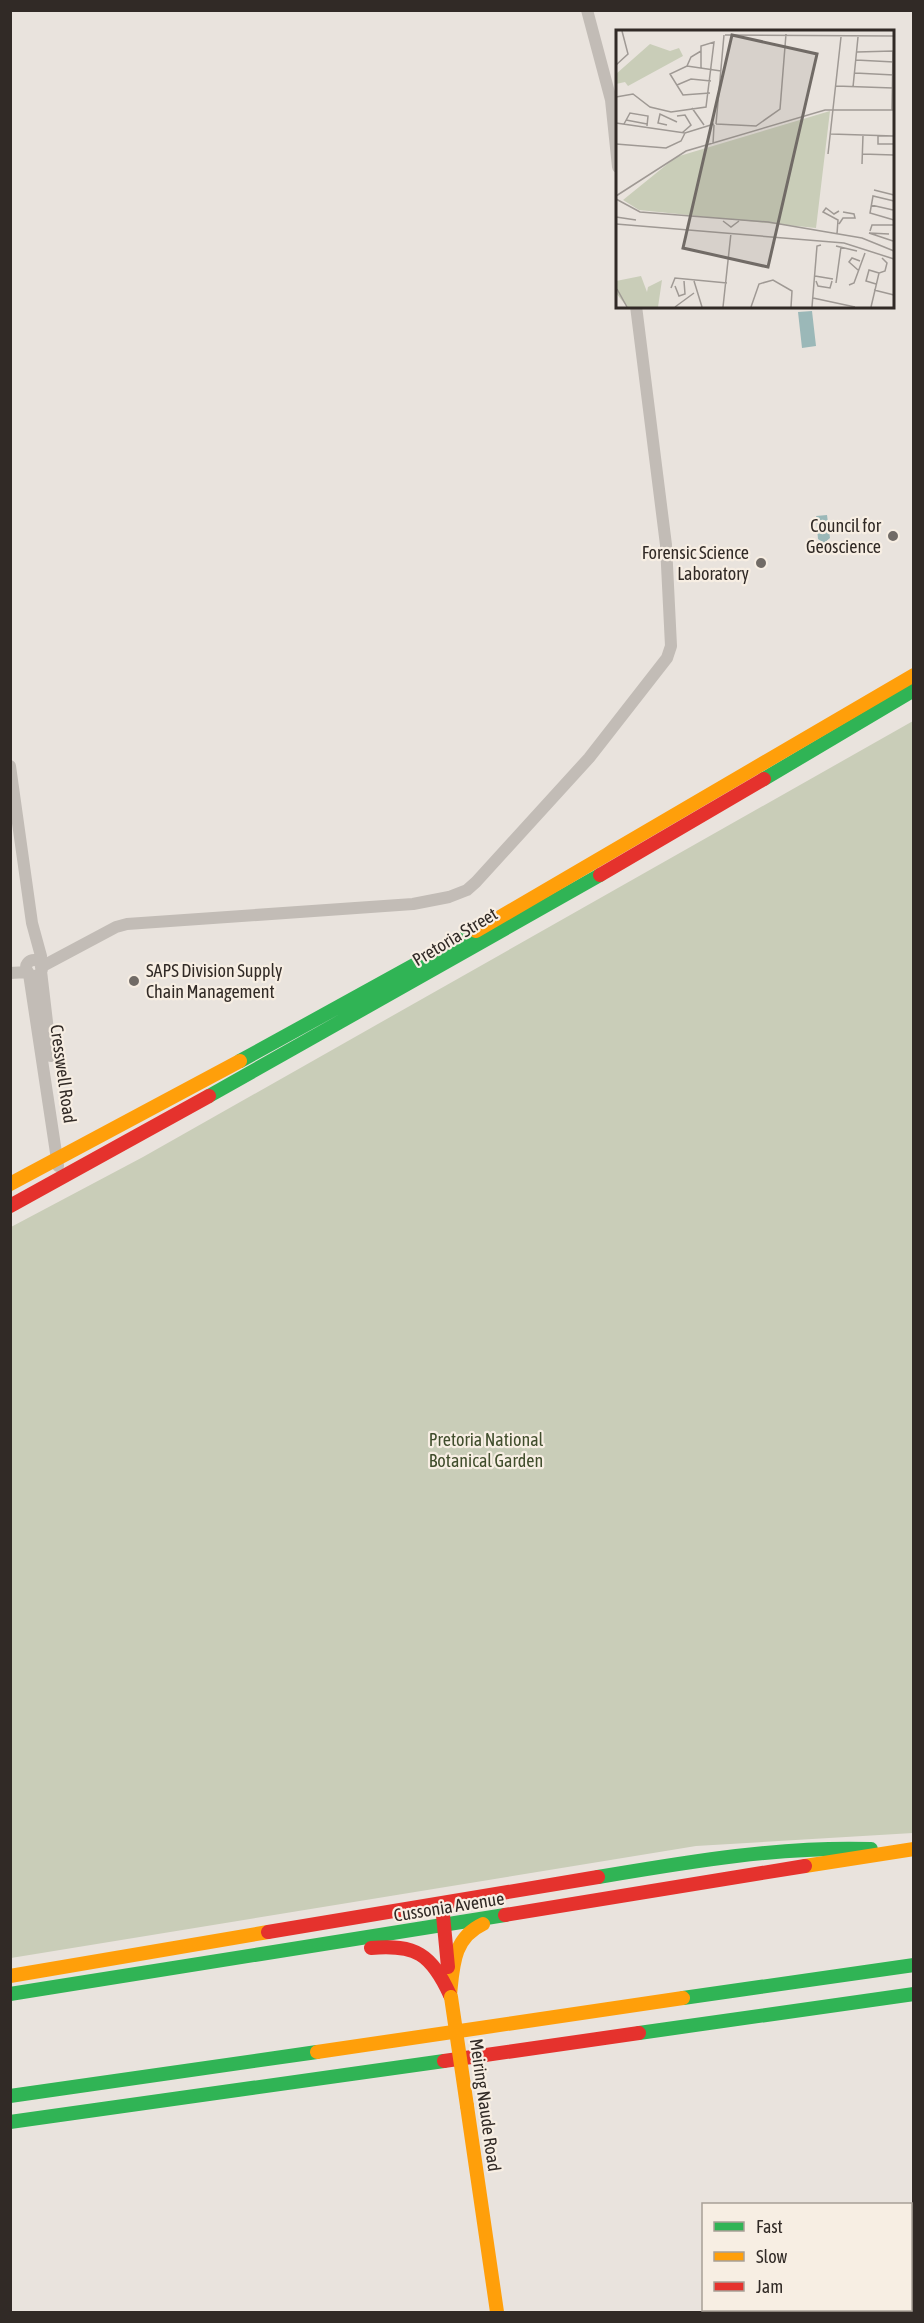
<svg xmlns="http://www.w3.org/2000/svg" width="924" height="2323" viewBox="0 0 924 2323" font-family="'Asap Condensed',sans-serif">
  <rect width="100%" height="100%" fill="#e9e3dd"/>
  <path fill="#c9cdb8" d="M913,721V1833L696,1846L11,1958V1227L143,1157Z"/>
  <path fill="#9bb8b8" d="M812,311L816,346L802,348L798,312Z
    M827,515L830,538L824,543L818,539L816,516Z"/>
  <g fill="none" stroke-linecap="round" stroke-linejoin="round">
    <path stroke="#c2bcb6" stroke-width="12" d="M587,10L611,100L618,167
      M10,766L32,923L41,956L39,962
      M26 968a8 8 0 1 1 16 0a8 8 0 1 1-16 0Z
      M41,967L116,927L127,924L413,904L449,897L467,890L476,882L589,758L667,658L671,646L666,545L636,306
      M41,971L51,1056
      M10,973L28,972
      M29,974L58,1166"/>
    <path stroke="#30b455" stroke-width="14" d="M764,779L914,690
      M240,1061L476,931
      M209,1096L600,875
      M598,1877C687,1862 780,1846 871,1849
      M10,1994L505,1915
      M683,1998L914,1965
      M639,2033L914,1994
      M10,2096L317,2052
      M10,2122L444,2061"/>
    <path stroke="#ff9f0a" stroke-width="14" d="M476,931L914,675
      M10,1184L240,1061
      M805,1866L914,1849
      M10,1976L268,1932
      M450,1995C453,1966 453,1938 483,1924
      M317,2052L683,1998
      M467,2106L497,2312"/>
    <path stroke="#e5322d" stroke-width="14" d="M600,875L764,779
      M10,1206L209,1096
      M443,1915L448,1967
      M505,1915L805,1866
      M268,1932L598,1877
      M371,1948C416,1944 431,1954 450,1995
      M444,2061L639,2033"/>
    <path stroke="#ff9f0a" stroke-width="14" d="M451,1997L467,2106"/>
  </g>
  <g fill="#716b66" stroke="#f7eee3" stroke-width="2">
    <circle cx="893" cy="536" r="6"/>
    <circle cx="761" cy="563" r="6"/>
    <circle cx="134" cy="981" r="6"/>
  </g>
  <g text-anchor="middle" stroke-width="4.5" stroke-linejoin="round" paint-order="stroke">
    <g font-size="18" fill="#312a26" stroke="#f7eee3" text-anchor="end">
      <text x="881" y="532">Council for<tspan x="881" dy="21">Geoscience</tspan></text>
      <text x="749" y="559">Forensic Science<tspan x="749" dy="21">Laboratory</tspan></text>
      <text x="146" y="977" text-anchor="start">SAPS Division Supply<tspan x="146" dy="21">Chain Management</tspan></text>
    </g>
    <g font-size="18" fill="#312a26" stroke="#f7eee3">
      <text transform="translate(455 937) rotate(-31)" y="6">Pretoria Street</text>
      <text transform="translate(63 1074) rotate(82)" y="6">Cresswell Road</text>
      <text transform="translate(449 1907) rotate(-9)" y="6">Cussonia Avenue</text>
      <text transform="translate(485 2105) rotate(82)" y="6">Meiring Naude Road</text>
    </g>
    <g font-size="18" fill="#404d2c" stroke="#f7eee3">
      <text x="486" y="1446">Pretoria National<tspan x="486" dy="21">Botanical Garden</tspan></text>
    </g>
  </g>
  <g transform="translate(616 30)">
    <rect width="278" height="278" fill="#e9e3dd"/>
    <path d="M34,14L54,21L63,18L67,26L12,56L9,52L0,54V44ZM214,81L200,198L23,180L7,170L60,127ZM25,246L31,262L32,257L46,250L42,277H11L0,263V251Z" fill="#c9cdb8"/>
    <path fill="none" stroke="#9f9994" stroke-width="1.5" d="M109,5L278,6M241,22L277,21M240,30L278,32M0,35L12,24L6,1M71,36L75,27L85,21M239,43L278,45M61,55L75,49L95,51M220,56L277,58M237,57L242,7M94,63L67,65L54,44L71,36L105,41M0,67L17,64L34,77L55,82L90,77L98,12L85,16V38M76,78L88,95M276,80L277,21M61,86L69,85L75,95L66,103M10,90L31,94M0,93L69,103L98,94M8,94L14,83L32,86L31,96M100,94L140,96L164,79L170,4M100,94L108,5M51,95L42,93L44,84L61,92M215,104L278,106M262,105V114H278M0,114L50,118L65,111L69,103M97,114L98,95M212,124L225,7M246,124L278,125M246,134L247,105M258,160L278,165M0,166L70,121L209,80H278M0,169L24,182L152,192L246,208L278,221M278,171L257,166L254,183L278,190M255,175L277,180M0,187L20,190M107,191L115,197L123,191M0,194L228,213L278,229M223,194L227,188H239L238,184L227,182M254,201L256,195H278M221,204L222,190L207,182L210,178L218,184L223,181M273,204L253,203L277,211M220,216L241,221M242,240L233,232L236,228L244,231M199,246L217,249M78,251L86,277M200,251L202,256L214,258L216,251M220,253L225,217M260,254L250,251L253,240L263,243M233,255L238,253L249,223M59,256L63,266L69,264L68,251M55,258L59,248L111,253M1,259L11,277M258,260L278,265M197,268L239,277M59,277L78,263M107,277L115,203M135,277L143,254L157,250L176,261L175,277M196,277L201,216L205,215M255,277L263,243L269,241L271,233L266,228"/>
    <path fill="#716b66" fill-opacity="0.15" stroke="#716b66" stroke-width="3" d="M116,5L201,24L152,237L67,218Z"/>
    <rect width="278" height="278" fill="none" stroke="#312a26" stroke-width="3"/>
  </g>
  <rect width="924" height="2323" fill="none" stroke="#312a26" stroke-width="24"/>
  <rect x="702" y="2203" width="210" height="108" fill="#f7eee3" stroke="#a8a097" stroke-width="1.5"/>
  <rect x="714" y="2222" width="30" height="9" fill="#30b455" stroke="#a8a097" stroke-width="1.5"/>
  <text x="756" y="2233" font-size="18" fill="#312a26">Fast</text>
  <rect x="714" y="2252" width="30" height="9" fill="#ff9f0a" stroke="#a8a097" stroke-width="1.5"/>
  <text x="756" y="2263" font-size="18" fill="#312a26">Slow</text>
  <rect x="714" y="2282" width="30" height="9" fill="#e5322d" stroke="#a8a097" stroke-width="1.5"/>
  <text x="756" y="2293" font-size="18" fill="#312a26">Jam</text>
</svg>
